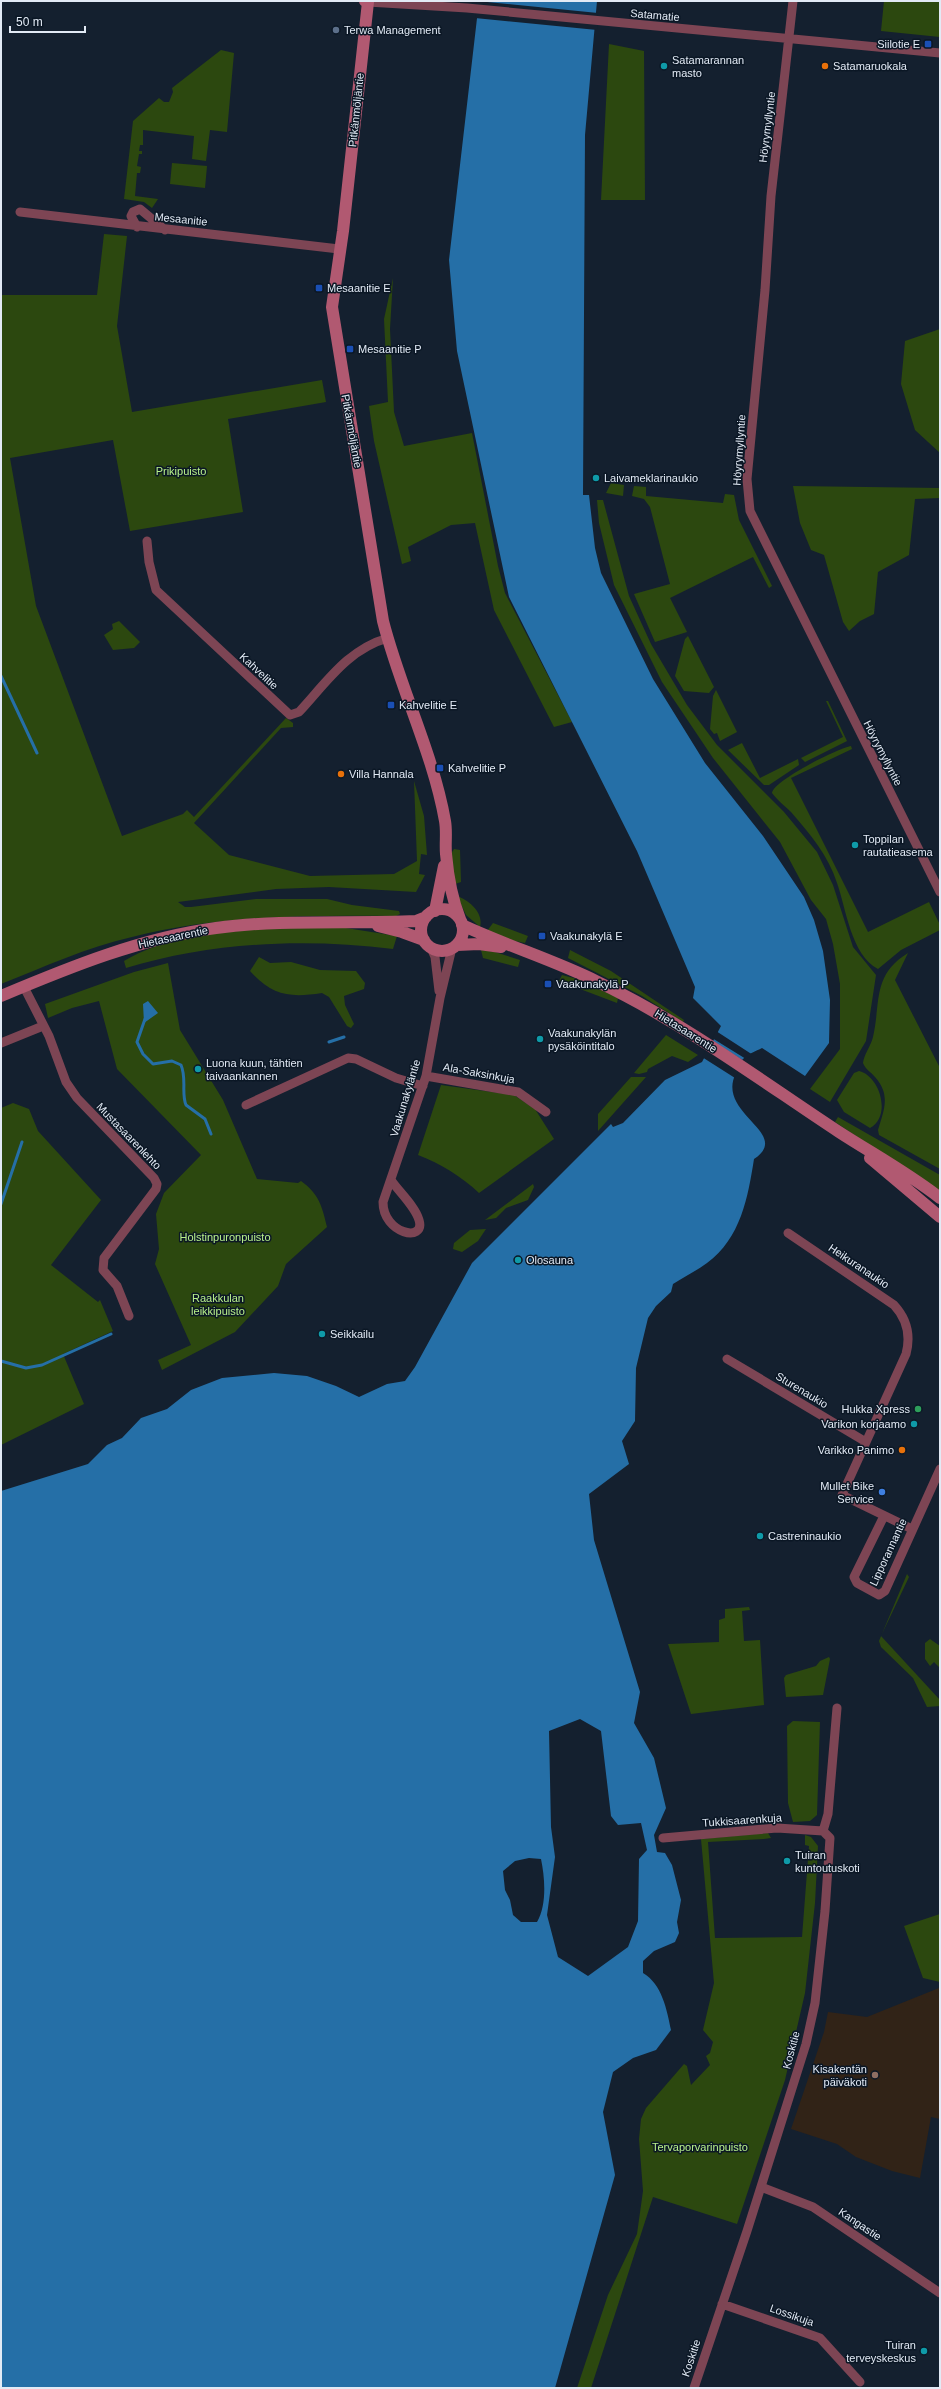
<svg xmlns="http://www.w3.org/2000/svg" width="941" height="2389" viewBox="0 0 941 2389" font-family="Arial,sans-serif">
  <rect width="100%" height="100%" fill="#14202f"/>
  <path fill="#312317" d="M939,1988L940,2119L931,2117L920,2178L892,2171L856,2157L837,2144L791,2129L824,2032L828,2012L867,2017Z"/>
  <path fill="#2c480f" d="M884,1H940V37L881,31Z
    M609,44L644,51L645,200H601Z
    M221,50L234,53L227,132L210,130L206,161L192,159L194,136L143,130V145H140L139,151H142V154H139L137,166L141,167L140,173H137L135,196L158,199L152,208L144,202L124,199L133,121L159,98L164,102H169L173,92L172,88Z
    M172,163L207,166L205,188L170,184Z
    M104,234L127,236L117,326L132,412L322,380L326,402L228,419L243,512L130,531L113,440L10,458L36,606L122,836L183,814L187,810L194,817L286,718L293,723V727L281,728L194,823L229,855L310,876L394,874L417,861L414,781L424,816L427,855L421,854L419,874L425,875L416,892L329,887L276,889L178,902L185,907H191L256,899H327L352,905L399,911L400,914L396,916C308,915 219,915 132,937C87,947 44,967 1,984V295H97Z
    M393,278L390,329L394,412L404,446L472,433L498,566L505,593L572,722L554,727L494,610L475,523L451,525L408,547L411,561L402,564L374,441L369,406L388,402L384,319Z
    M940,329V453L915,430L901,384L905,341Z
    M611,483L624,485L623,496L606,493Z
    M634,486L646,487V496L723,503L725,494L734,495L739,520L772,586L769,588L753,557L670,598L687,632L655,642L634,594L670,584L650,507L644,499L632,496Z
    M793,486L940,488V498L915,499L909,555L878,572L874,614L860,621L849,631L843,622L824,555L811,550L800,523Z
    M597,500H603L629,596L651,644L687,705L717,745L784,812L817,852L833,885L853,947L876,975L866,1041L830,1102L810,1089L840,1049V984L833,944L826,919L811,900L780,842L713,758L662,682L614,585L599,523Z
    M119,621L140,642L134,648L113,650L104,635L113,629L112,624Z
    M688,636L714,687L709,693L684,691L675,676L685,639Z
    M716,690L737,732L720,741L717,733L714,734L710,729L713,696Z
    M826,701H828L847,741L805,762L801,758L843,737Z
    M742,743L760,778L798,759L799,765L769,785H764L728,750Z
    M851,746L852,749L791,778L868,932L929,902L940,925V930L901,950L878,969C851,955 846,908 837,883C828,855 810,834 791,812C785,806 777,800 772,793C773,781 838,748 851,746Z
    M454,849L460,850L461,882L455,884L451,854Z
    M457,896C469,900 484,913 480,927L466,915Z
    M493,923L528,936L525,943L510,940L487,931Z
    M285,927L346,928L397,936L393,949C304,938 211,942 126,968L124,961C170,933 232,932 285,927Z
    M481,950L495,952L520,960L518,967L483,958Z
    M570,950L611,971L684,1020L683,1022L642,996L568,958Z
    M908,953L895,980L940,1068V1169L879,1135L878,1130C884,1110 891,1095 875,1077C871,1072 865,1069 863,1063C864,1054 871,1046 873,1037C881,1002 872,975 908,953Z
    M259,957L270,963L291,962L320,970L356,971L365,983L364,989L344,996L345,1005L354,1024L351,1028L347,1026L329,997L322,993C290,998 272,996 250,971Z
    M168,963L180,1030L223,1100L257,1179L298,1183L301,1181C319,1194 322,1206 327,1227L286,1264L278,1286L235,1332L162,1370L158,1360L191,1345L155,1264L159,1249L156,1214L164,1193L201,1155L117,1069L99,1001L72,1008L48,1018L45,1004L134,972Z
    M562,975L581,980L618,998L617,1003L559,981Z
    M666,1035L698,1055L688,1062L672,1056L648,1069L647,1072L639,1074L634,1073Z
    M859,1071C880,1076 892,1116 870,1128L844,1112L837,1100L854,1073Z
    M631,1077H646L598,1131V1114Z
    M441,1085L514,1095L535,1109L554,1139L479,1193C461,1176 441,1164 418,1155Z
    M13,1103L29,1109L38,1131L101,1200L51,1265L98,1302L100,1300L113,1331L63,1354L84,1404L1,1445V1108Z
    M838,1117L940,1175V1192L835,1122Z
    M533,1184L534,1187L528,1200L506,1208L496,1218L485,1220Z
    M486,1229L478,1241L462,1252L453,1249L454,1243L470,1230Z
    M907,1574L909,1577L881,1636L940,1700V1706L927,1707L913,1678L881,1647L879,1641Z
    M749,1607L750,1610L742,1611L744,1641L760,1640L764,1705L691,1714L668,1644L719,1642V1620L725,1618V1609Z
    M930,1639L940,1646L939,1667L934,1662L930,1666L925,1659V1643Z
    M829,1657L830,1659L823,1695L786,1697L784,1678L786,1675L816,1666L820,1661Z
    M793,1721L820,1722L817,1815L810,1821L793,1822L788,1803L787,1726Z
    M768,1833L771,1838L764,1839L708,1842L715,1938L802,1937L809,1846L805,1845V1835L811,1837L818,1846L815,1903L805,1993L785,2080L737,2224L653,2197L591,2388H577L608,2295L637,2234L643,2191L639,2139L641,2119L646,2108L684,2064L687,2066L691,2085L710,2065L706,2056L710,2053L713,2042L703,2030L714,1983L701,1839Z
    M940,1914V1982L923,1978L904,1926Z"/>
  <path fill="#256fa7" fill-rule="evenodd" d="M479,1H597L585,135L583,495H589L595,548L601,573L653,679L705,763L763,836L804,897L814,920L823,951L830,1000L829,1043L805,1076L762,1048C756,1051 748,1054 743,1059C740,1062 738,1069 736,1073C715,1114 793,1133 754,1159C748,1197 741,1238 707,1263C696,1271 684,1277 673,1284L671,1292L656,1306L648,1318L636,1368L635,1421L622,1441L629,1464L589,1494L594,1540L640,1692L634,1723L654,1758L666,1808L654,1835L657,1852L665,1853L672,1865L681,1900L677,1922L679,1933L675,1942L654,1951L643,1961V1973C662,1984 667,2010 671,2030L656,2050L633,2058L613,2072L603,2112L615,2175L555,2388H1V1491L88,1464L107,1445L122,1438L141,1418L167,1409L191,1390L222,1378L274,1373L307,1376L336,1386L359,1397L387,1384L405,1381L415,1367L472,1263L611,1124L613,1127L623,1123L665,1080L702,1062L721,1026L693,998L695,987L637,851L509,597L457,351L449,260ZM580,1719L601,1731L611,1816L618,1825L641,1823L647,1850L639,1859L638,1921L628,1947L588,1976L558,1957L547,1915L555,1857L551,1827L549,1731ZM529,1858L541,1859C545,1878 547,1905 537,1922H521L513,1915L510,1900L505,1890L503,1871L515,1861Z
    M148,1001L158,1013L144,1023L143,1004Z"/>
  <path fill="#14202f" d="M477,1L598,13L597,30L475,18Z
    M716,1031L753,1055L746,1059L712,1038Z
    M711,1040L744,1061L735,1078L702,1057Z"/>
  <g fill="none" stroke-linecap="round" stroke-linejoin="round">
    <path stroke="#256fa7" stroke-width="3" d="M1,676L37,753
      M145,1019L137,1042L143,1054L153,1064L172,1061L181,1065C187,1079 181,1093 186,1105L205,1119L211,1134
      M329,1042L344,1037
      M1,1204L22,1142
      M1,1361L26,1368L42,1365L111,1334"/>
    <path stroke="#7d4554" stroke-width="9" d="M793,1L771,196L765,290L747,479L750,511L940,892
      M368,2L467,8L940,53
      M20,212L339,249
      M137,227L131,216L133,212L140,209L165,230
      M147,541L149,562L156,590L290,715L299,712C326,683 348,649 388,638
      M431,948L435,957L439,991
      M24,987L49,1036L66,1082L77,1098L154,1178L157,1184L156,1189L104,1258L103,1270L117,1286L129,1316
      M1,1043L43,1026
      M426,1076L518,1092L546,1112
      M246,1105L348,1058L356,1059L396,1078L423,1086
      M391,1180C399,1192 415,1206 419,1220C426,1243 383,1234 383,1202L426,1076L440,998L452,948
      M788,1233L894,1305C907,1319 911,1335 906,1354L842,1495L912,1529
      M727,1359L866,1442
      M884,1516L854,1577L857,1583L879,1595L885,1591L940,1469
      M823,1831L828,1814L837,1708
      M663,1838L777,1828L823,1831L830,1838L825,1911L815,2003L806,2044L747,2231L694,2388
      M761,2187L813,2207L940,2293
      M722,2304L820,2338L860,2382"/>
    <path stroke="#b15971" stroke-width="12" d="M365,1L368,2L343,231L332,307L383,621C400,688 433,753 445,821C447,832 445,843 446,854C448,877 452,899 460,919
      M421 930a21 21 0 1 1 42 0a21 21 0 1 1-42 0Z
      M435,911L444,866
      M462,925C507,946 554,960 598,982C684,1023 760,1080 839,1132C873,1154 908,1173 940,1198
      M378,926L402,932L424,940
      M457,945L479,944L501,947
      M1,996C70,967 141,938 216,928C282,919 349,924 416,921L426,917
      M870,1158L940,1217"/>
  </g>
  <circle fill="#5c6f8a" stroke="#0b1725" stroke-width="1.5" cx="336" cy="30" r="4"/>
  <g fill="#1a4fb4" stroke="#0b1725" stroke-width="1.5">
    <rect x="924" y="40" width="8" height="8" rx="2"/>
    <rect x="315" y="284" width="8" height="8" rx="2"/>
    <rect x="346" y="345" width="8" height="8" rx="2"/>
    <rect x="387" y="701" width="8" height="8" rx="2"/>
    <rect x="436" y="764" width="8" height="8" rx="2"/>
    <rect x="538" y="932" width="8" height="8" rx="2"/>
    <rect x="544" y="980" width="8" height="8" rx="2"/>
  </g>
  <g fill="#0f9aa8" stroke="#0b1725" stroke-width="1.5">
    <circle cx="664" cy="66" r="4"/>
    <circle cx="596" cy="478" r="4"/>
    <circle cx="855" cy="845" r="4"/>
    <circle cx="540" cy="1039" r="4"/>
    <circle cx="198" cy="1069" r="4"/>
    <circle cx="518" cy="1260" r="4"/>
    <circle cx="322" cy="1334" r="4"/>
    <circle cx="914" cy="1424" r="4"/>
    <circle cx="760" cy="1536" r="4"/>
    <circle cx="787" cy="1861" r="4"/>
    <circle cx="924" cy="2351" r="4"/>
  </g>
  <g fill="#e8710a" stroke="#0b1725" stroke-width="1.5">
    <circle cx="825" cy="66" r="4"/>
    <circle cx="341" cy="774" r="4"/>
    <circle cx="902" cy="1450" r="4"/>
  </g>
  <circle fill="#2e9e5b" stroke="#0b1725" stroke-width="1.5" cx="918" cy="1409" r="4"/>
  <circle fill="#3f7fe0" stroke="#0b1725" stroke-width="1.5" cx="882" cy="1492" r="4"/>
  <circle fill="#8d6e63" stroke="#0b1725" stroke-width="1.5" cx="875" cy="2075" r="4"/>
  <g text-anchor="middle" stroke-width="3" stroke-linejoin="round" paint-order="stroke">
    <g font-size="11" fill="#e2eaf5" stroke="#0b1725">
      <text transform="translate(655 15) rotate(5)" y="4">Satamatie</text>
      <text transform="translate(356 110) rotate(-84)" y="4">Pitkänmöljäntie</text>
      <text transform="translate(767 127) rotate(-83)" y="4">Höyrymyllyntie</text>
      <text transform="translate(181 219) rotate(6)" y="4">Mesaanitie</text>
      <text transform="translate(352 431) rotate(80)" y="4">Pitkänmöljäntie</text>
      <text transform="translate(739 450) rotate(-86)" y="4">Höyrymyllyntie</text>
      <text transform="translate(259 671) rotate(43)" y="4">Kahvelitie</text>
      <text transform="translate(883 753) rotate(63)" y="4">Höyrymyllyntie</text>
      <text transform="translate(173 937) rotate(-12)" y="4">Hietasaarentie</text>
      <text transform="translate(686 1031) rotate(32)" y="4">Hietasaarentie</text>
      <text transform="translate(479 1073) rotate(10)" y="4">Ala-Saksinkuja</text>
      <text transform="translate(405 1098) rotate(-73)" y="4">Vaakunakyläntie</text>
      <text transform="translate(129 1136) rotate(46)" y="4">Mustasaarenlehto</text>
      <text transform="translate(859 1266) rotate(34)" y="4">Heikuranaukio</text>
      <text transform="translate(802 1390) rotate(31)" y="4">Sturenaukio</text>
      <text transform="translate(888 1552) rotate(-65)" y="4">Lipporannantie</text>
      <text transform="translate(742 1820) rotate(-4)" y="4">Tukkisaarenkuja</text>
      <text transform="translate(791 2050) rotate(-75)" y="4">Koskitie</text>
      <text transform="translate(860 2224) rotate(34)" y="4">Kangastie</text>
      <text transform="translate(792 2315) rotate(19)" y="4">Lossikuja</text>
      <text transform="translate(691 2358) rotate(-72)" y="4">Koskitie</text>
    </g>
    <g font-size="11" fill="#e2eaf5" stroke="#0b1725" text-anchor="start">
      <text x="344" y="34">Terwa Management</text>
      <text x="920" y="48" text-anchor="end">Siilotie E</text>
      <text x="672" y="64">Satamarannan<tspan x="672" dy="13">masto</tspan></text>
      <text x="833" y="70">Satamaruokala</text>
      <text x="327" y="292">Mesaanitie E</text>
      <text x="358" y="353">Mesaanitie P</text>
      <text x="604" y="482">Laivameklarinaukio</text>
      <text x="399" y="709">Kahvelitie E</text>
      <text x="448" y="772">Kahvelitie P</text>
      <text x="349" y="778">Villa Hannala</text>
      <text x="863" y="843">Toppilan<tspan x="863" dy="13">rautatieasema</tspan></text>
      <text x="550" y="940">Vaakunakylä E</text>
      <text x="556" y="988">Vaakunakylä P</text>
      <text x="548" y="1037">Vaakunakylän<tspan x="548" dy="13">pysäköintitalo</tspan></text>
      <text x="206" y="1067">Luona kuun, tähtien<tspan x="206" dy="13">taivaankannen</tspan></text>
      <text x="526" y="1264">Olosauna</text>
      <text x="330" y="1338">Seikkailu</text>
      <text x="910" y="1413" text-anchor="end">Hukka Xpress</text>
      <text x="906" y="1428" text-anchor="end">Varikon korjaamo</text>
      <text x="894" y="1454" text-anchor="end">Varikko Panimo</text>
      <text x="874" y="1490" text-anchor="end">Mullet Bike<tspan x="874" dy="13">Service</tspan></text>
      <text x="768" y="1540">Castreninaukio</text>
      <text x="795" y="1859">Tuiran<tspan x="795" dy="13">kuntoutuskoti</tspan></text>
      <text x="867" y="2073" text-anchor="end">Kisakentän<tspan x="867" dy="13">päiväkoti</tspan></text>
      <text x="916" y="2349" text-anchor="end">Tuiran<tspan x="916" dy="13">terveyskeskus</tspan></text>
    </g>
    <g font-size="11" fill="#b9f18b" stroke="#0b1725">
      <text x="181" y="475">Prikipuisto</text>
      <text x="225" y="1241">Holstinpuronpuisto</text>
      <text x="218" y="1302">Raakkulan<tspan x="218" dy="13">leikkipuisto</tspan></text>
      <text x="700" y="2151">Tervaporvarinpuisto</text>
    </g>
  </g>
  <rect width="941" height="2389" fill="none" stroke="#e2eaf5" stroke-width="4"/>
  <path d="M10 26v6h75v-6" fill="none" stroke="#e2eaf5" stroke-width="2"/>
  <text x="16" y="26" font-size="12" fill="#e2eaf5" stroke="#0b1725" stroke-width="3" paint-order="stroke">50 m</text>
</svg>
